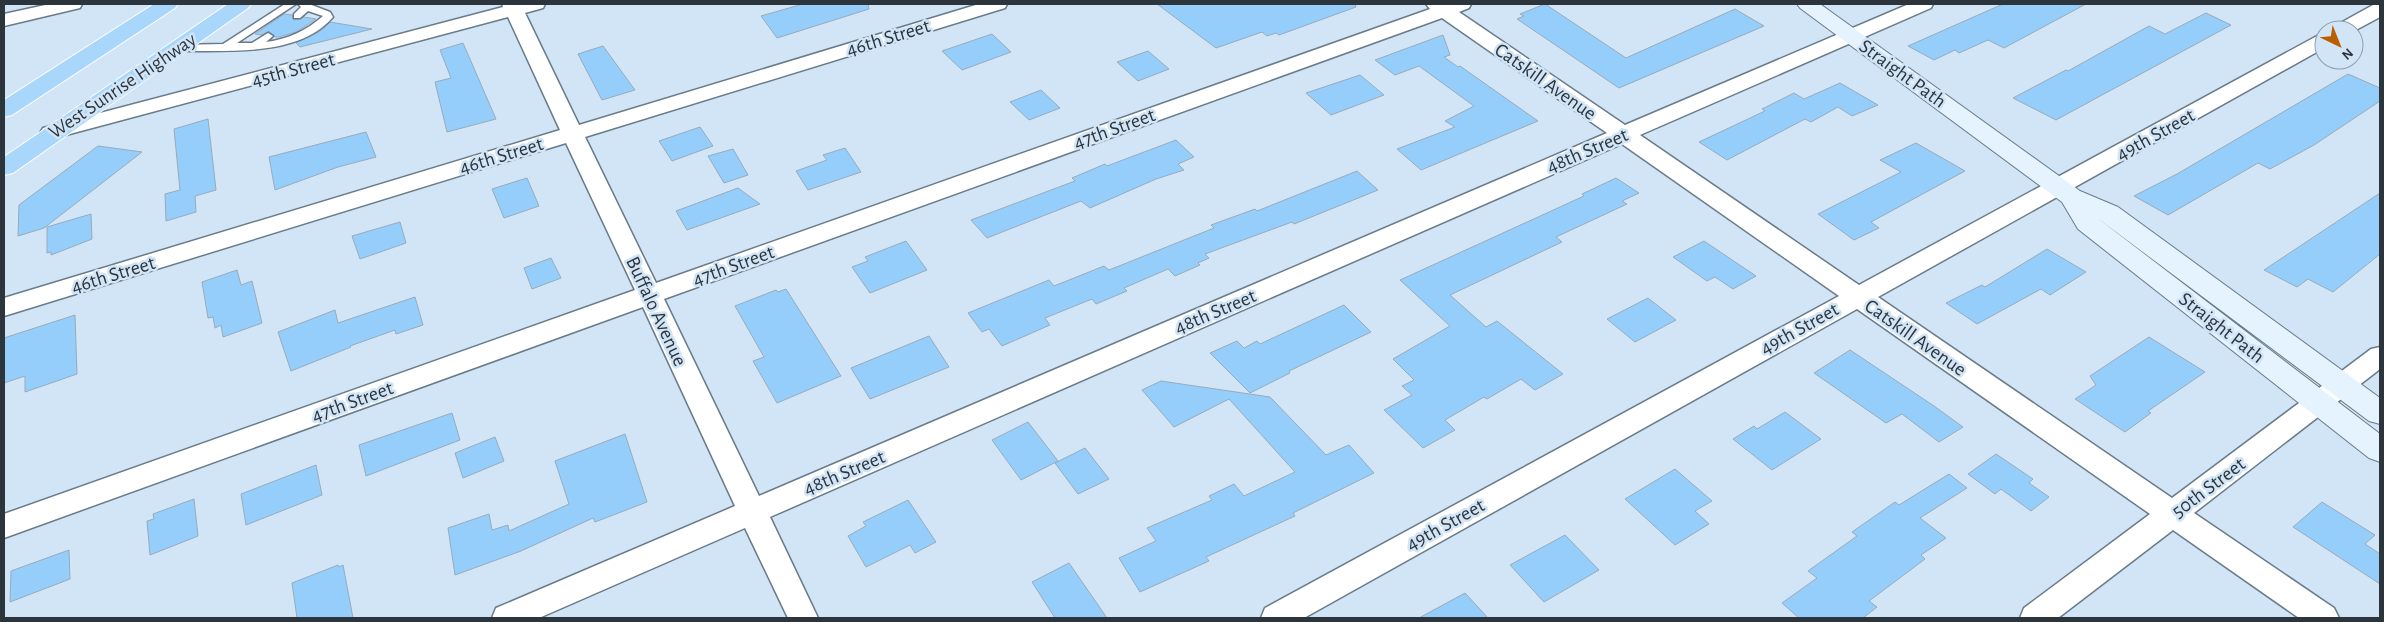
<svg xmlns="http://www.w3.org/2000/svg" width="2384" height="622" viewBox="0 0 2384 622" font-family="'Alegreya Sans',sans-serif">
  <rect width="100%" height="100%" fill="#d1e5f6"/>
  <path fill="#95cefb" stroke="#98abbb" d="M803,4H868L869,9L777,38L761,16Z
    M1157,4H1355L1356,7L1279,35L1276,33L1267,36L1262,32L1216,48Z
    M1545,4L1626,58L1735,9L1764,26L1619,88L1517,19L1524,16L1520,14Z
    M2003,4H2086L2004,48L1988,40L1959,53L1955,50L1934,60L1908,46Z
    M2206,13L2231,25L2056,120L2013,98L2066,70L2068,71L2149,26L2165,34Z
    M284,14L292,15L294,20L304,17L316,19L296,32L279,37H275L269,31L262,35L255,34Z
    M330,22L372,29L300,47L296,43L319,32Z
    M992,34L1011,52L962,70L942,51Z
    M1443,35L1450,55L1444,57L1458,67L1460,66L1538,121L1421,170L1397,149L1455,127L1445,121L1474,106L1419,66L1395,75L1375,60Z
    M463,43L496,119L447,132L435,82L451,78L440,50Z
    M603,46L635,90L602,100L578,54Z
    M1148,51L1169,69L1138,81L1117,62Z
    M2348,74L2380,88V101L2314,145L2270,169L2258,163L2168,215L2134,196L2177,174Z
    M1360,75L1384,95L1331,115L1306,93Z
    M1840,83L1878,105L1852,116L1838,107L1811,122L1805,119L1727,160L1699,142L1765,111L1762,109L1794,93L1804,99Z
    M1041,90L1060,108L1029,120L1010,102Z
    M208,119L216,190L195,196L196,212L166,221L165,194L180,190L174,129Z
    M700,127L713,146L672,161L659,141Z
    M366,132L376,157L338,167L275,190L269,157Z
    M1176,140L1194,157L1178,164L1184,170L1156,179L1090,208L1081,201L987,238L971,220L1075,181L1072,178L1105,164L1107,166Z
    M1916,143L1965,171L1871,222L1879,228L1854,240L1818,214L1901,172L1880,160Z
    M98,146L142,152L44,228L18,236L19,205Z
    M845,148L861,172L808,190L796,171L827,160L823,155Z
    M733,149L748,175L724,183L708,156Z
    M1357,171L1378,190L1294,224L1292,222L1205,254L1209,258L1198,263L1200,265L1175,276L1168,269L1124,288L1127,291L1096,304L1092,299L1045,318L1050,325L1002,346L989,329L982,332L968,313L1049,280L1054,286L1104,266L1109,270L1214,228L1211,225L1255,209L1257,211Z
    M527,178L539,206L504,218L492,189Z
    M1616,178L1639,193L1622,201L1627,204L1556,237L1562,242L1450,295L1486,327L1497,321L1563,374L1535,390L1521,379L1487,399L1484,397L1445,420L1455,430L1423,448L1384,410L1412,395L1402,386L1414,380L1393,359L1450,326L1400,280L1584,196L1582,194Z
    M738,188L760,204L687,230L676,211Z
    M2380,193V254L2333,292L2308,279L2297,287L2264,270Z
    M91,214L92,239L51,255V252L47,253V227Z
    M400,222L406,243L360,259L352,236Z
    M906,241L927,270L870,293L852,267L868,261L865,257Z
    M1704,241L1756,276L1733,289L1715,277L1707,281L1673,257Z
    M2047,249L2086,272L2050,295L2041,289L1977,324L1946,303L1982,285L1985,287Z
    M551,258L561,278L532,289L524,268Z
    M237,270L241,285L252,281L262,323L223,337L221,325L215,328L213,317L208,318L202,282Z
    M786,289L841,376L777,403L753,361L764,357L735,306L776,290L778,292Z
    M415,297L423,325L396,334L395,330L350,346L351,347L291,371L278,332L335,310L338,323Z
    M1648,298L1676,320L1635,342L1607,319Z
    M1344,305L1371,332L1289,371L1290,373L1250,393L1210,353L1237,341L1244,348L1257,341L1260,344Z
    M75,315L77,374L25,392V376L4,383V338Z
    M929,336L949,367L870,399L851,368Z
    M2149,337L2205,372L2148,411L2151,413L2125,432L2075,399L2096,385L2090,376Z
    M1850,350L1934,406L1963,427L1939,442L1902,414L1886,423L1814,373Z
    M1161,381L1270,397L1326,455L1349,445L1374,473L1293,513L1295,516L1206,557L1209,561L1140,592L1119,558L1156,541L1147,528L1212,500L1209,496L1234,484L1244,496L1295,472L1229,399L1174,427L1142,390Z
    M1785,412L1821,439L1772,470L1733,439L1754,426L1757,429Z
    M452,413L460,440L366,476L359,445Z
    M1028,422L1058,461L1021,480L992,440Z
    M625,434L647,502L595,522L593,518L521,551L455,575L448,528L489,514L492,530L508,525L509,531L569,504L555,461Z
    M495,437L504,461L463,478L455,453Z
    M1085,448L1109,479L1078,494L1055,463Z
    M1996,454L2033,479L2029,483L2049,497L2031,511L2001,489L1995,494L1968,474Z
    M316,465L322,495L246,525L241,494Z
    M1675,469L1712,501L1695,511L1709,524L1675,545L1625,499Z
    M1949,474L1967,488L1920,518L1946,538L1921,555L1925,559L1869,601L1877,607L1863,618H1799L1782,603L1817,578L1808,571L1857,536L1852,532L1895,502L1899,505Z
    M194,499L198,536L150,555L147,521L154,519L153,514Z
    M908,500L936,542L915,553L910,545L866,567L848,536L866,526L863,522Z
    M2322,502L2375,535L2365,544L2380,554V584L2293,527Z
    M1565,535L1599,570L1544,602L1510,565Z
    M69,550L70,579L10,602L11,571Z
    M1069,563L1107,618H1055L1032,582Z
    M338,565L339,567L343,565L353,618H297L292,583Z
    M1465,593L1488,618H1419Z"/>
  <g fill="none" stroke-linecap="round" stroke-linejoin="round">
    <defs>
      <path id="lane" d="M285,4H296L237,43H252L268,33L273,36L266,42C288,39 306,31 323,16L308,11L300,18H294V14L301,7L298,4H309L330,12L333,17C298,58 225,50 176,51L171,48L176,45L223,44Z"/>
      <path id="street" d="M50,4H82L80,8L4,26V14Z
        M502,4H545L543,8L525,13L579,125L979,4H1007L1005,8L585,137L656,283L1430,9L1426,4H1471L1469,8L1459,12L1625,125L1909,4H1933L1931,8L1640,135L1859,285L2317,36L2324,34V48L1878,297L2172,498L2371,349L2380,347V369L2194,513L2334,608L2339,618H2299L2173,530L2058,618H2020L2024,608L2150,514L1857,309L1304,618H1261L1265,608L1839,296L1622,144L770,517L818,618H788L745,528L539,618H492L496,608L735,506L643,307L4,538V514L635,290L566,143L4,316V298L560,130L508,17L51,139L43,138L40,133L43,128L503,7ZM1442,18L1607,133L759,496L664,299Z
        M2380,4V17L2354,31L2332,30L2335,26L2373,5Z"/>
      <path id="secondary" d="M1797,4H1820L2080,191L2118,207L2380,398V424L2369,421L2096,217L2380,434V462L2369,458L2078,229L2062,202L1800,8Z"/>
      <path id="highway" d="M154,4H178L175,8L12,115L4,117V100Z
        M228,4H251L248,8L13,173L4,175V157Z"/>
    </defs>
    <use href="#lane" stroke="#697b89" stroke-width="3"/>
    <use href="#street" stroke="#697b89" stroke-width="3"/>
    <use href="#secondary" stroke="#697b89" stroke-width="2"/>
    <use href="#highway" stroke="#fff" stroke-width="2"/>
    <use href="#lane" fill="#fff" fill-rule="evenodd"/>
    <use href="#street" fill="#fff" fill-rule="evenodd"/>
    <use href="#secondary" fill="#e5f3fe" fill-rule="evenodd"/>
    <use href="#highway" fill="#a9d7fb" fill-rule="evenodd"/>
  </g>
  <g text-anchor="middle" stroke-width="5" stroke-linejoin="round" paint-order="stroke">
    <g font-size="20" fill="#2d353c" stroke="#d1e5f6">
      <text transform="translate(888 37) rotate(-17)" y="7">46th Street</text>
      <text transform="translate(293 69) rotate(-15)" y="7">45th Street</text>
      <text transform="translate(1903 73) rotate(36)" y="7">Straight Path</text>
      <text transform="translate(1546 81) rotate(35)" y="7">Catskill Avenue</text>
      <text transform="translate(122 85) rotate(-34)" y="7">West Sunrise Highway</text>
      <text transform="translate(1114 128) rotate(-20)" y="7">47th Street</text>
      <text transform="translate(2155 134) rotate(-29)" y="7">49th Street</text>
      <text transform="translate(1587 150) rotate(-23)" y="7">48th Street</text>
      <text transform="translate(501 155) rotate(-17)" y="7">46th Street</text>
      <text transform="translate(733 265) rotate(-20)" y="7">47th Street</text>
      <text transform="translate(113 274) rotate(-17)" y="7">46th Street</text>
      <text transform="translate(657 311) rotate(65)" y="7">Buffalo Avenue</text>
      <text transform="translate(1215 311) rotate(-23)" y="7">48th Street</text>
      <text transform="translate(2222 327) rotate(38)" y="7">Straight Path</text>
      <text transform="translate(1799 328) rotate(-29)" y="7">49th Street</text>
      <text transform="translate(1916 337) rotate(35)" y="7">Catskill Avenue</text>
      <text transform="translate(352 401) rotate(-20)" y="7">47th Street</text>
      <text transform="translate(844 472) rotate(-23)" y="7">48th Street</text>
      <text transform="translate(2208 487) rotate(-37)" y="7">50th Street</text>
      <text transform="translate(1445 524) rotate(-29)" y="7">49th Street</text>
    </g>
  </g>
  <rect width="2384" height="622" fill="none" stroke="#2d353c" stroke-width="10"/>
  <g transform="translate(2339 45) rotate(137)"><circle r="24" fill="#d1e5f6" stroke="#8f9fac"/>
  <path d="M0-4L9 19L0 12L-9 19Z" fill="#ba5f00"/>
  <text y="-8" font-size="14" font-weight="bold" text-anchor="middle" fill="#2d353c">N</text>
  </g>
</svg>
